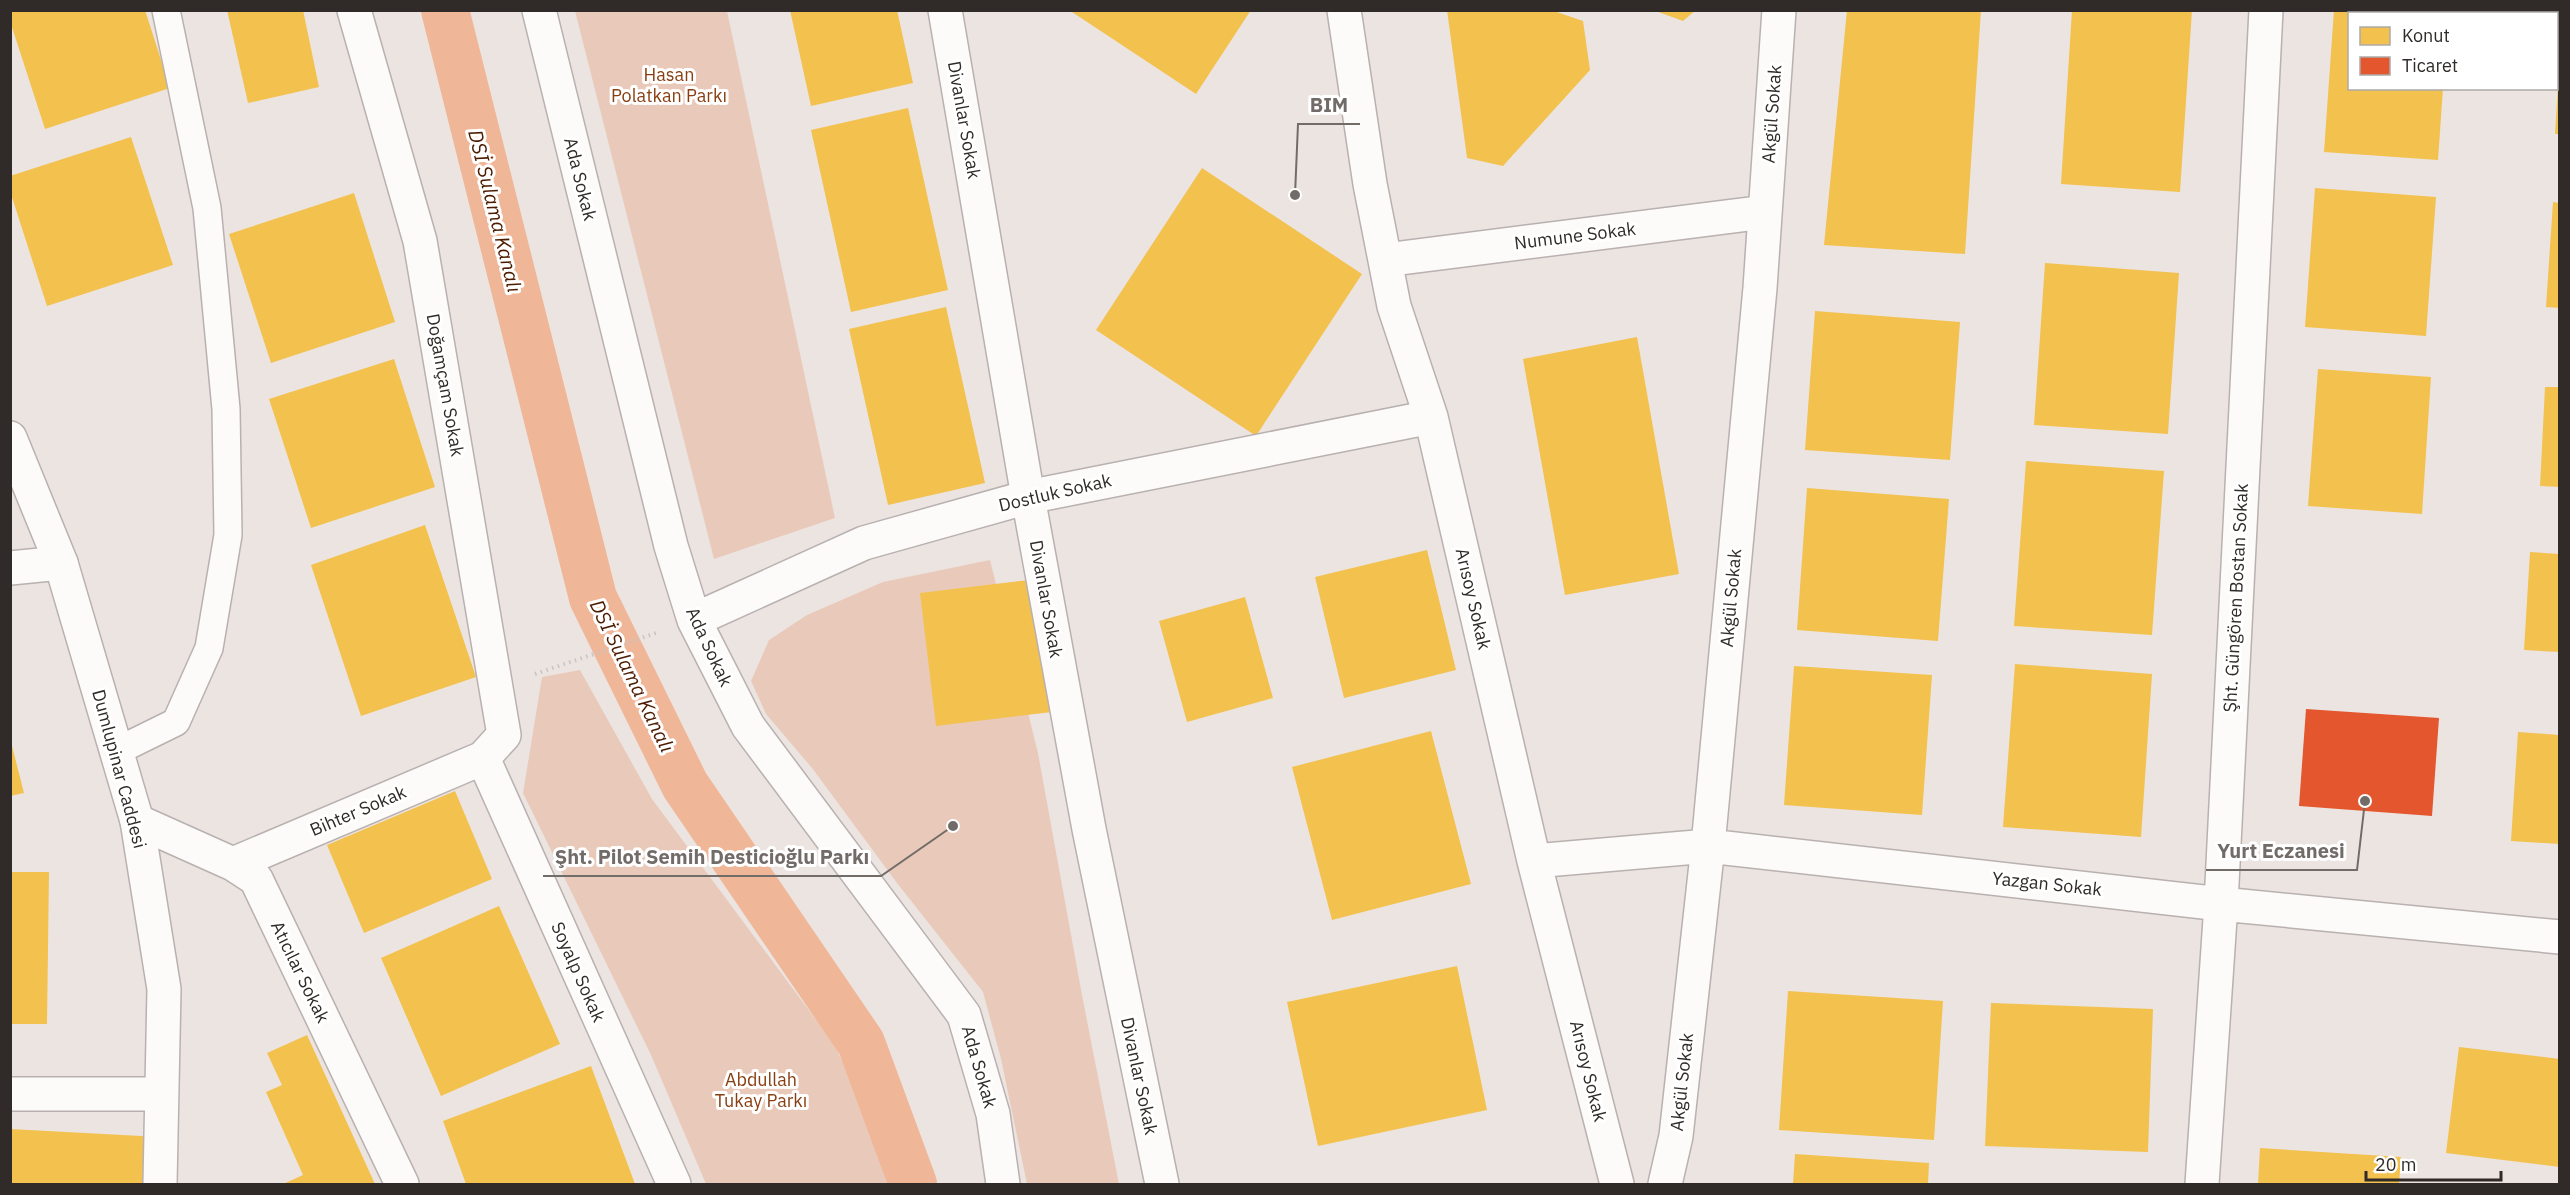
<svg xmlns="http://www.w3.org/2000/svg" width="2570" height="1195" viewBox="0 0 2570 1195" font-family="'IBM Plex Sans',sans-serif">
  <rect width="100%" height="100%" fill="#ece4e1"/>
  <path fill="#e9caba" d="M575,11H727L835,518L714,559Z
    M990,560L1038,753L1082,995L1119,1184H1027L1001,1059L983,992L897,883L812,768L766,714L751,681L769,640L807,615L883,582Z
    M580,670L652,799L834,1044L860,1098L889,1184H706L651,1055L523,793L542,677Z"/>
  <path fill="#f2c14e" d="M10,10H145L170,88L45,129L10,21Z
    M227,10H303L319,87L248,103Z
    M790,10H897L913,83L811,106Z
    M1069,10H1251L1196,94Z
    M1447,10H1551L1583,21L1590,70L1503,166L1467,158Z
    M1653,10H1696L1683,21Z
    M1847,10H1981L1965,254L1824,245Z
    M2072,10H2192L2180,192L2061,184Z
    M2334,10L2419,12L2350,14V88H2443L2438,160L2324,152Z
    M2558,86H2560V134H2555Z
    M908,108L948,290L851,312L811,130Z
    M131,137L173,265L47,306L10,191V176Z
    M1202,168L1362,274L1256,436L1096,330Z
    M2315,188L2436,197L2426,336L2305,327Z
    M354,193L395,322L271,363L229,234Z
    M2553,202L2560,203V308L2546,307Z
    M2045,263L2179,273L2168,434L2034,425Z
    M946,307L985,483L888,505L849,329Z
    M1815,311L1960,322L1950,460L1805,450Z
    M1637,337L1679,574L1565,595L1523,359Z
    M394,359L435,487L311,528L269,399Z
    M2318,369L2431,377L2422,514L2308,506Z
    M2545,387H2560V487L2540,486Z
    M2026,461L2164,471L2152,635L2014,626Z
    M1807,488L1949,499L1938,641L1797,630Z
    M425,525L476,677L361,716L311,565Z
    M1427,550L1456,670L1344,698L1315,577Z
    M2530,552L2560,554V652L2524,650Z
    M1037,579L1052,712L936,726L920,593Z
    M1245,597L1273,698L1187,722L1159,621Z
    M2015,664L2152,674L2141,837L2003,827Z
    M1794,666L1932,675L1922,815L1784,805Z
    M1431,731L1471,884L1332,920L1292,767Z
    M2518,732L2560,735V844L2511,841Z
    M10,738L24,793L10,796Z
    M455,791L492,879L364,933L327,845Z
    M10,872H49L47,1024H10Z
    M499,906L560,1044L441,1096L381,958Z
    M1457,966L1487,1110L1318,1146L1287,1002Z
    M1788,991L1943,1001L1934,1140L1779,1130Z
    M1991,1003L2153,1009L2148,1152L1985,1146Z
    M307,1035L375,1184H283L303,1175L266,1092L282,1085L267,1053Z
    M2459,1047L2560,1059V1167L2446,1153Z
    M591,1066L635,1184H466L443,1121Z
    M10,1129L160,1137L158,1184H10Z
    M2260,1148L2401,1157L2399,1184H2258Z
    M1795,1154L1929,1163L1928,1184H1793Z"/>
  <path fill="#e4572e" d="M2306,709L2439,718L2432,816L2299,806Z"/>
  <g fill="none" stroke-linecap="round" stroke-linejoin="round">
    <path stroke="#f0b698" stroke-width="48" d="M445,10L593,598L685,785L861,1043L913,1184"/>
    <defs>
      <path id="lane" d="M117,751L176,722L209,648L228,535L226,409L207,208L166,10"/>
      <path id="street" d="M539,10L671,546L694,620L748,726L964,1015L993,1114L1003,1184
        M945,10L1028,497L1089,829L1162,1184
        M1344,10L1370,184L1394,306L1431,417L1534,861L1617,1184
        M1385,260L1765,212
        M10,568L61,563
        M694,620L864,543L1028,497L1431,417
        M483,758L674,1184
        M137,821L233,864L256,879L402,1184
        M1534,861L1708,846L2221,904L2560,937
        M233,864L483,758L504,735L420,241L354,10
        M10,1094H161
        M1665,1184L1676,1136L1708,846L1760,288L1779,10
        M2202,1184L2221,904L2266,10"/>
      <path id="secondary" d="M10,438L61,563L137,821L164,989L160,1184"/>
    </defs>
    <use href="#lane" stroke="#b8b1af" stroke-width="30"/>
    <use href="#street" stroke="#b8b1af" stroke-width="36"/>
    <use href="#secondary" stroke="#b8b1af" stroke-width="36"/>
    <path stroke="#c7c5c3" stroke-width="4" stroke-dasharray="1.5 4.5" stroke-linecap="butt" d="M535,674L656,633"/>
    <use href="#lane" stroke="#fcfbfa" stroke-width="27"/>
    <use href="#street" stroke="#fcfbfa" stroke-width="33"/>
    <use href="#secondary" stroke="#fcfbfa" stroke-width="33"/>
  </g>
  <g text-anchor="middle" stroke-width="6" stroke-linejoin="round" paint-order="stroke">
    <g font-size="18" fill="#884013" stroke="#fff">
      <text x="669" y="81">Hasan<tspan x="669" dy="21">Polatkan Parkı</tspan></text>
      <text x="761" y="1086">Abdullah<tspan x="761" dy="21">Tukay Parkı</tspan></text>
    </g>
    <g font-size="18" fill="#302b29" stroke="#fff">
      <text transform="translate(1772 114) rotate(-86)" y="6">Akgül Sokak</text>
      <text transform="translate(964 120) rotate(80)" y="6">Divanlar Sokak</text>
      <text transform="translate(580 179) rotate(76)" y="6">Ada Sokak</text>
      <text transform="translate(1575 236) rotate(-7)" y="6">Numune Sokak</text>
      <text transform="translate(445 385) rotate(80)" y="6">Doğamçam Sokak</text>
      <text transform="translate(1055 493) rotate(-13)" y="6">Dostluk Sokak</text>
      <text transform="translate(1731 598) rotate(-85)" y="6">Akgül Sokak</text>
      <text transform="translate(2236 598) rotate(-87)" y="6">Şht. Güngören Bostan Sokak</text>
      <text transform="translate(1046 599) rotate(80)" y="6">Divanlar Sokak</text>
      <text transform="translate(1473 599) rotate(77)" y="6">Arısoy Sokak</text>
      <text transform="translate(709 647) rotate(65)" y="6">Ada Sokak</text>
      <text transform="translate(119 769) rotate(75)" y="6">Dumlupinar Caddesi</text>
      <text transform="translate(358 811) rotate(-23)" y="6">Bihter Sokak</text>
      <text transform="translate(2047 884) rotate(6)" y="6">Yazgan Sokak</text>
      <text transform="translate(300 972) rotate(64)" y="6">Atıcılar Sokak</text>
      <text transform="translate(578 972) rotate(66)" y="6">Soyalp Sokak</text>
      <text transform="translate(979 1067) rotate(74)" y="6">Ada Sokak</text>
      <text transform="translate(1588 1071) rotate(76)" y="6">Arısoy Sokak</text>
      <text transform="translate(1139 1076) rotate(78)" y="6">Divanlar Sokak</text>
      <text transform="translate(1682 1082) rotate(-84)" y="6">Akgül Sokak</text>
    </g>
    <g font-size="20" font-style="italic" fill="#4d1c00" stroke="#fff">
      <text transform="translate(495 211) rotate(76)" y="7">DSİ Sulama Kanalı</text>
      <text transform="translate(632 676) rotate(64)" y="7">DSİ Sulama Kanalı</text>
    </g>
  </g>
  <path fill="none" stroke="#726c69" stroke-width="2" d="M1295 195L1298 124H1360M2365 801L2357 870H2206M953 826L881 876H543"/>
  <g fill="#726c69" stroke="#fff" stroke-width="2">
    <circle cx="1295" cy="195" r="6"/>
    <circle cx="2365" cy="801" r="6"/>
    <circle cx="953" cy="826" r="6"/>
  </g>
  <g font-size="20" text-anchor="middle" font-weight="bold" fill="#726c69" stroke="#fff" stroke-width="6" stroke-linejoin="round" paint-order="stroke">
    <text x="1329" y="112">BIM</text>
    <text x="2281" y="858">Yurt Eczanesi</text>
    <text x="712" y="864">Şht. Pilot Semih Desticioğlu Parkı</text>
  </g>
  <rect width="2570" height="1195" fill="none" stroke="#302b29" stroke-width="24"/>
  <rect x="2348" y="12" width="210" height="78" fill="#ffffff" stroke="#acaaa9" stroke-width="1.5"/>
  <rect x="2360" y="27" width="30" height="18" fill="#f2c14e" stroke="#acaaa9" stroke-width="1.5"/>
  <text x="2402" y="42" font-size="18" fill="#302b29">Konut</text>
  <rect x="2360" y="57" width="30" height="18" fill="#e4572e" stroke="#acaaa9" stroke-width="1.5"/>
  <text x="2402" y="72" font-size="18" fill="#302b29">Ticaret</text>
  <path d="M2366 1171v9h135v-9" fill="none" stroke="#302b29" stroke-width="3"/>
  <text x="2375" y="1171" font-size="18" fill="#302b29" stroke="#ffffff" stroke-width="4.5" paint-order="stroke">20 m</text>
</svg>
